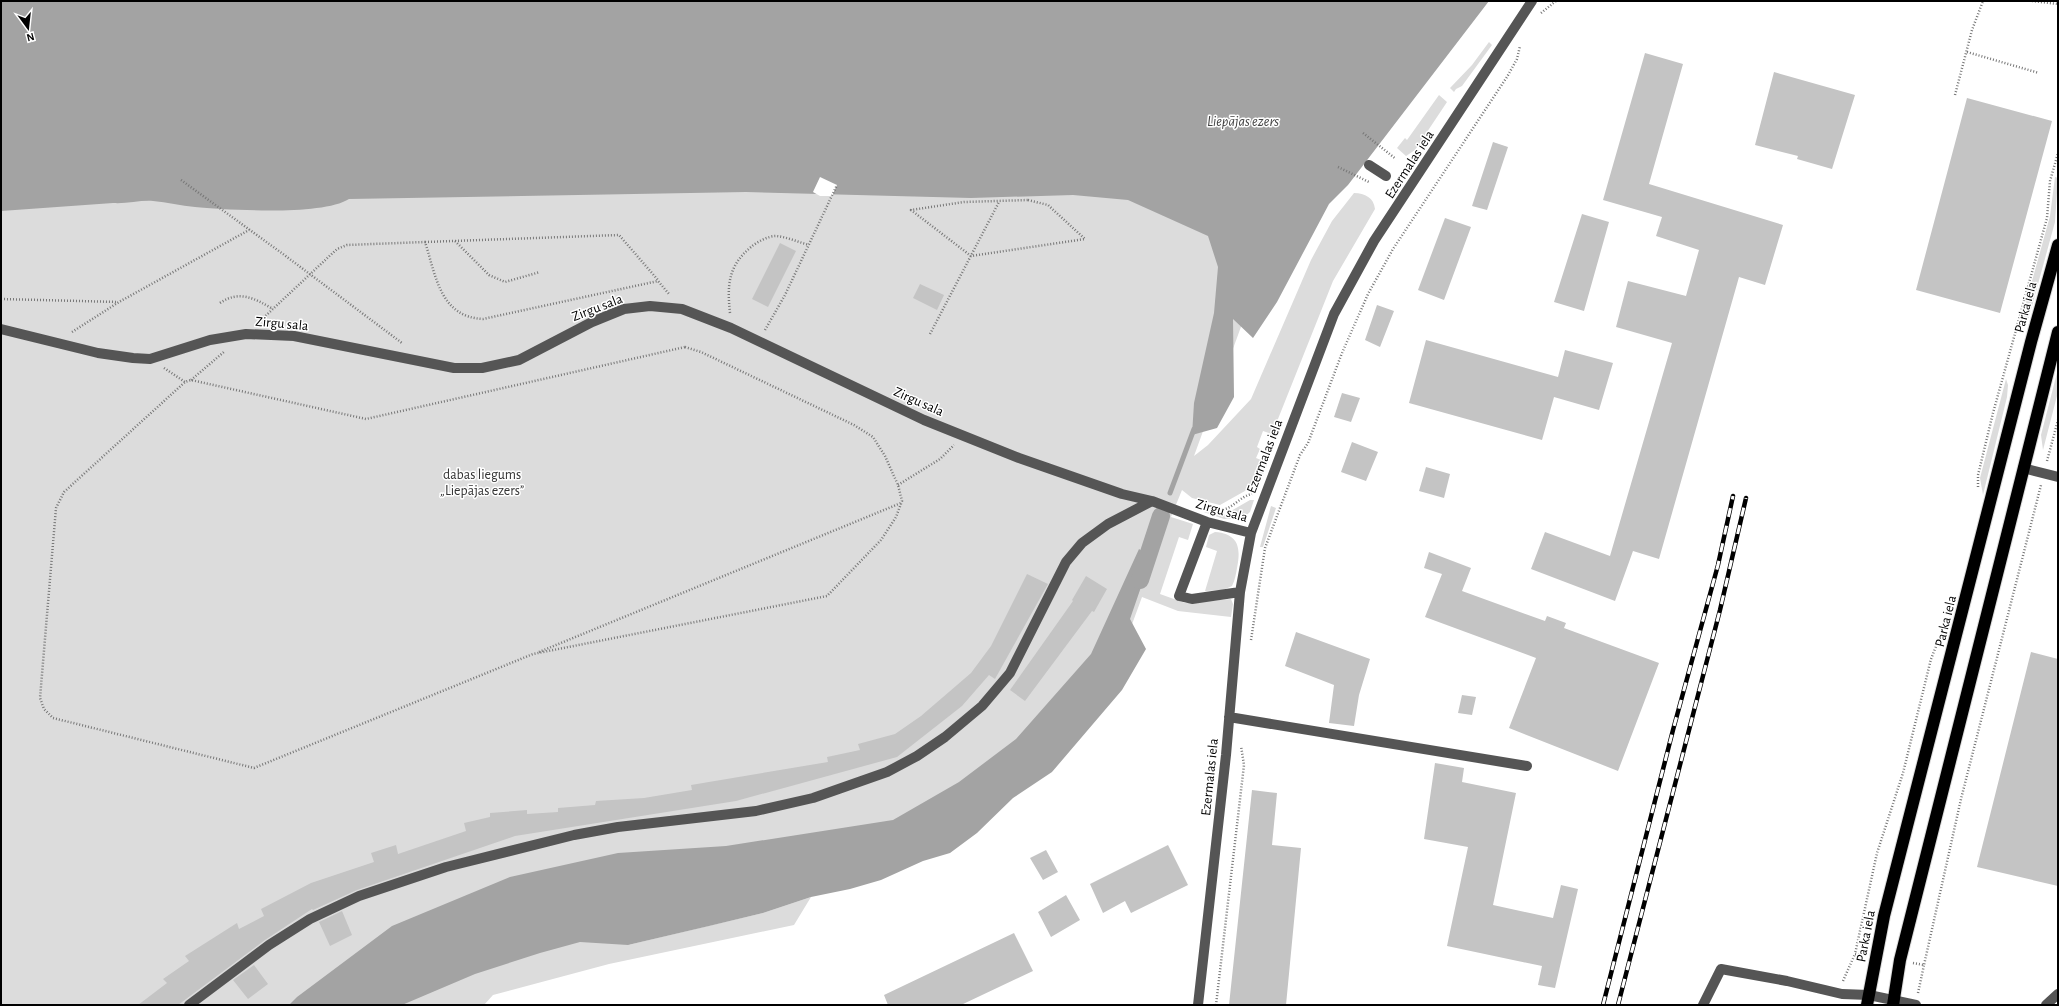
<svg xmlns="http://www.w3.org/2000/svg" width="2059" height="1006" viewBox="0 0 2059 1006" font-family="'Alegreya Sans',sans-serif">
  <rect width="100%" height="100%" fill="#fff"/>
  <path fill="#dcdcdc" d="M1,1L1282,214L1194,456L1208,445L1251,399L1311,260L1332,221L1354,193C1365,193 1374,198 1375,209L1333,281L1272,434L1263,431L1257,447L1260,449L1256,458L1261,460L1252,487L1220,505L1192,498L1182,490L1171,517L1193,524L1188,540L1179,537L1160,594L1185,603L1231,599L1233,604L1231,617L1178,611L1142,597L1123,649L977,797L628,945L763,913L811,897L794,925L609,964L493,995L484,1005H1Z
    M1489,42L1492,45L1462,86L1456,89L1454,92L1450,88L1472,65Z
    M1439,95L1447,102L1415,150L1406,156L1397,148L1405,138L1407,140Z
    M2055,177L2058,178L2055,222L2029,317L2023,326L2019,328L2050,216Z
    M2058,369V392L2043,450L2041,435Z
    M2006,379L2008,385L2007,397L1983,495L1980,478Z
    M1263,461L1268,463L1257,488L1254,487Z
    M1250,500H1254L1250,512L1242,519H1224L1204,512L1207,511L1224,515Z
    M1271,506L1276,508L1263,547H1260Z
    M1215,532C1239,534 1241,548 1237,568C1236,574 1235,580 1232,586L1223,590L1205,591L1217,551L1206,547L1209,535Z"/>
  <path fill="#a3a3a3" d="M1,1H1489L1348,185L1329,204L1277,302L1253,338L1233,319L1234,397L1217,428L1192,435L1194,403L1214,313L1218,267L1208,236L1128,200L1073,195L971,198L746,192L349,199C322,216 230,210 195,207C181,206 167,202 153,201C141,200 126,204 113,203L1,211Z
    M1139,549L1145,553L1150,561L1130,619L1146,649L1122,690L1052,772L1013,798L977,833L950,853L923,861L881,880L850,889L811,897L763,913L709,926L628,945L580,942L540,953L475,974L402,1005H289L297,997L392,926L510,877L618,853L726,846L893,820L959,782L1016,739L1091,654Z"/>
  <path fill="#fff" d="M820,177L837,185L832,196H820L813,192Z"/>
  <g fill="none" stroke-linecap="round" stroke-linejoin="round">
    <path stroke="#a3a3a3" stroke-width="5" d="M1170,493L1194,429"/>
    <path stroke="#a3a3a3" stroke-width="18" d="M1140,580L1161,516"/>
  </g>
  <path fill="#c4c4c4" d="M1645,53L1683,64L1649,184L1783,225L1765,285L1739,277L1659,559L1633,551L1615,601L1531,569L1545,532L1610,556L1672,343L1616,327L1628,281L1686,296L1699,250L1656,236L1662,217L1603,200Z
    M1774,72L1855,95L1832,169L1797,159L1798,156L1755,145Z
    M1967,98L2052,121L2000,313L1916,290Z
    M1493,142L1508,147L1487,210L1472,206Z
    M1582,214L1609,222L1584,311L1554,302Z
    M1445,218L1471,227L1444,300L1418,290Z
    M780,243L796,251L768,307L752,299Z
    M920,284L944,295L937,310L913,298Z
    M1377,305L1394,311L1380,347L1365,340Z
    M1426,340L1558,377L1565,350L1613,363L1599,410L1554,397L1542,440L1409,403Z
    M1342,393L1360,398L1351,422L1334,417Z
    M1352,442L1378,452L1366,481L1341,472Z
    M1426,467L1450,474L1444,498L1419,491Z
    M1429,552L1471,568L1462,591L1545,621L1547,616L1566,623L1564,628L1659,663L1618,771L1509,728L1536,658L1425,617L1442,574L1424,568Z
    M1027,574L1048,584L995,679L989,675L962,706L897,757L736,801L515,836L357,890L313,910L312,909L265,940L178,1005H138L167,983L163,979L189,961L185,956L237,923L239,929L264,916L261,909L311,883L374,862L371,853L396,845L398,854L466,831L464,823L490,817V813L527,810V814L558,812V808L595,805L596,801L644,798L692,790L691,785L828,762L827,757L860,750L858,744L895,734L921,716L971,673L991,646Z
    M1086,576L1107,589L1094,612L1092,611L1025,701L1010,690L1073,601L1072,600Z
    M1296,632L1370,659L1359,695L1354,726L1329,723L1334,685L1285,666Z
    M2031,652L2058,659V886L1977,867Z
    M1462,695L1476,697L1472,715L1458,713Z
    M1435,763L1464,768L1462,782L1516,793L1493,905L1553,918L1561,885L1578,889L1555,988L1538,985L1542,966L1447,946L1468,847L1424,839Z
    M1252,790L1277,793L1272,845L1301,848L1286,1005H1229Z
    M1168,845L1188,885L1131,913L1125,901L1103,913L1090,884Z
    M1046,850L1058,872L1043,880L1030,858Z
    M1066,895L1080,920L1051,937L1038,912Z
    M342,911L352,935L330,946L319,922Z
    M1014,933L1033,971L961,1005H888L884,995Z
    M254,965L268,984L248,999L233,980Z"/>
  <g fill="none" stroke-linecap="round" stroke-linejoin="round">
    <defs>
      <path id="highway" d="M1867,1005L1884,916L2031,342L2058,245
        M1893,1005L1900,960L2058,332"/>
    </defs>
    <use href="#highway" stroke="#dbdbdb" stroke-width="14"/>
    <path stroke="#777" stroke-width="2.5" stroke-dasharray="1 2" stroke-linecap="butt" d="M2032,1L2058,4
      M1541,13L1556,1
      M1967,52L2039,73
      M1955,95L1972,30L1983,1
      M1363,133L1396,159
      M1338,167L1369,182
      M181,180L283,254L402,343
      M1028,200L1048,205L1085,239L971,256L911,210L964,202Z
      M455,241L489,275L505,282L540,272
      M425,242L619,235L658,280
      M1,299L118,302
      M220,303C239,290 254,298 273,309
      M730,313C727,285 728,266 751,247C757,242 768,236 776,236C787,237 798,242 809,245
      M259,322L337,249L347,245L425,242C436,276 440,317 483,319L658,281L669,294
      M765,330L785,295L837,185
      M72,332L119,302L249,230
      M930,334L999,202
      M685,347L701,352L854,425L873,437L885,456L898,485L902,501L896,517L881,540L827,596L533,654L254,768L53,718L44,709L40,698L56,508L64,492L185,382L191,380L366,419Z
      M164,368L185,382
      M191,380L225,351
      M2047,461L2058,420
      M1258,473L1262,461
      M898,485L940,459L954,445
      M1978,487V475L1993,413L2047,218L2050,181L2058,153
      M1220,510C1232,510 1240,496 1252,494
      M1251,640L1265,548L1300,455L1308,443L1342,353L1368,294L1393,249L1507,77L1517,59L1520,46
      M539,652L901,503
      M1862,955L1855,954L1877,853L1903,773L1931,659L1941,634
      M1913,963L1924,965L1961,799L2041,485
      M1843,981L1855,954
      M1918,993L1924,965
      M1216,1005L1244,765L1241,746"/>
    <path stroke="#555" stroke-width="10" d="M1369,165L1386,176
      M1,329L98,353L133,358L150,359L210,340L246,334L294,336L454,368H482L519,360L592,322L624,309L650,306L682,309L731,328L924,420L1019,458L1122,494L1152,501L1207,522L1251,533
      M2023,468L2058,477
      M1207,522L1179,596L1192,599L1240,592
      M1229,717L1527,766
      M189,1005L269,945L310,919L359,896L446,867L574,835L618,827L756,811L813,798L887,772L917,756L945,737L982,706L1010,673L1066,562L1082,543L1108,524L1152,501
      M1198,1005L1226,755L1240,592L1251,533L1334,314L1374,241L1532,1
      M1703,1005L1721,969L1787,981L1842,994L1869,995L1916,1005
      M2046,1005L2058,994"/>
    <use href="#highway" stroke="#000" stroke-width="12"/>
    <defs>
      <path id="rail" d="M1603,1005L1673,730L1718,565L1733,496
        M1618,1005L1720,610L1746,498"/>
    </defs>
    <use href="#rail" stroke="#000" stroke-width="4.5"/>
    <use href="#rail" stroke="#fff" stroke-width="3" stroke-dasharray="9" stroke-linecap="butt"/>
  </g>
  <g text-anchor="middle" stroke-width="3" stroke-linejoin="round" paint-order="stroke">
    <g font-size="14" fill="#000" stroke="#fff">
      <text transform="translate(1409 164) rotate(-57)" y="5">Ezermalas iela</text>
      <text transform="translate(597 307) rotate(-21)" y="5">Zirgu sala</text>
      <text transform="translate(2025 307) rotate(-75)" y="5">Parka iela</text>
      <text transform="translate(282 323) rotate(5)" y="5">Zirgu sala</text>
      <text transform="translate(919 401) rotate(24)" y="5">Zirgu sala</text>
      <text transform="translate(1264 456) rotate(-69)" y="5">Ezermalas iela</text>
      <text transform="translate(1222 510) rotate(16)" y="5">Zirgu sala</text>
      <text transform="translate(1945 621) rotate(-76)" y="5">Parka iela</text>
      <text transform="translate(1209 777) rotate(-84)" y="5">Ezermalas iela</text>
      <text transform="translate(1865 936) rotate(-79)" y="5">Parka iela</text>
    </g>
    <g font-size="14" fill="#333" stroke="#fff">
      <text x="482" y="479">dabas liegums<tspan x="482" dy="16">„Liepājas ezers”</tspan></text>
    </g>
    <g font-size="15" font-style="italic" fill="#444" stroke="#fff">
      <text x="1243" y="126">Liepājas ezers</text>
    </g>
  </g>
  <rect width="2059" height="1006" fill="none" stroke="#000000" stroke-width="4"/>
  <g transform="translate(28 28) rotate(165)" stroke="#ffffff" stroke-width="3" paint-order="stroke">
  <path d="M0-3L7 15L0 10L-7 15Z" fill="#000000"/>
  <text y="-6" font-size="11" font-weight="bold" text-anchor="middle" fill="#000000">N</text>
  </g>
</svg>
